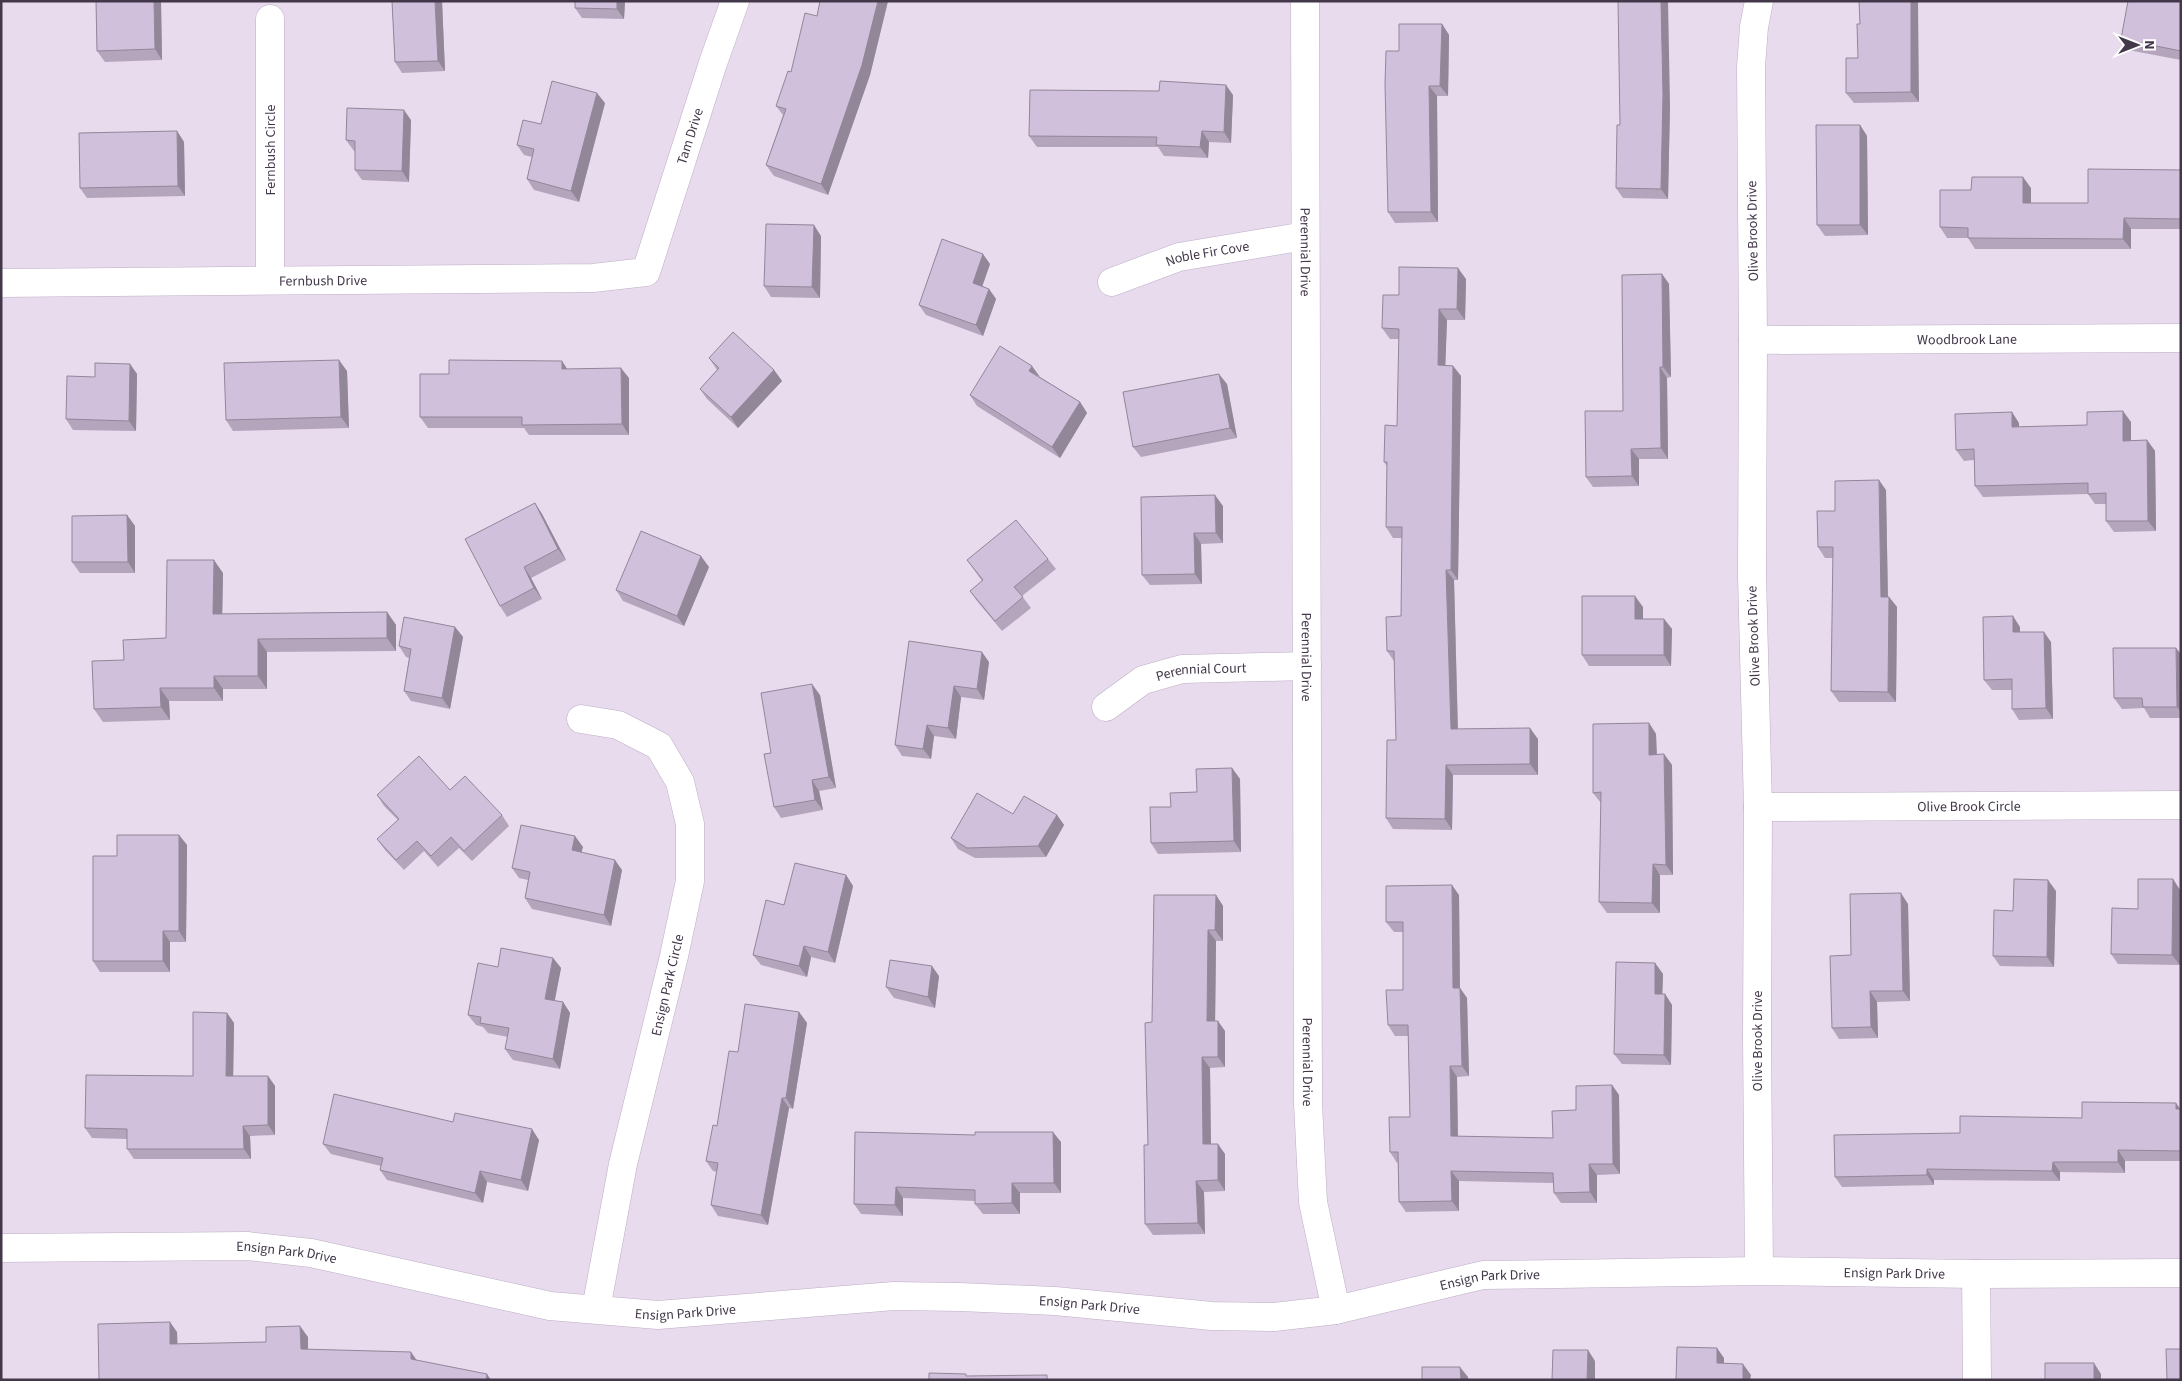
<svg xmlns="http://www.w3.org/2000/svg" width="2182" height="1381" viewBox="0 0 2182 1381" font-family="'Source Sans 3',sans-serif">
  <rect width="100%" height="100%" fill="#f2e9f6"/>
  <path fill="#e8dbee" d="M1,1H2181V1380H1Z"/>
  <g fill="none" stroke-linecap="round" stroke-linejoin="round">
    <defs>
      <g id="street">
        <path id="s1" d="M1305,1L1308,1104L1313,1202L1336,1310"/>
        <path d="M270,19V280"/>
        <path id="s2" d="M1112,282L1179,257L1305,236"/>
        <path id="s3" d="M1,283L593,278L646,272L713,63L735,1"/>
        <path id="s4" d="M1753,340L2181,338"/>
        <path id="s5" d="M1106,707L1143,680L1182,669L1307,666"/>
        <path d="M581,719L618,725L659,746L680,782L690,824V881L674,956L623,1164L596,1309"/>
        <path id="s6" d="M1758,807L2181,805"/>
        <path id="s7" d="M1,1248L247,1246L311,1253L550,1306L658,1315L894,1296L960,1297L1055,1301L1212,1316L1274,1317L1336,1310L1483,1275L1759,1271L1976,1274L2181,1273"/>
        <path d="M1759,1271L1757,1038L1758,807L1752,576L1753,340L1751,67L1754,27L1759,1"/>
        <path d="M1976,1274L1977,1380"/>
      </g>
    </defs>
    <use href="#street" stroke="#bdaec5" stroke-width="29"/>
    <use href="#street" stroke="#fff" stroke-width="28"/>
  </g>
  <path fill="#b4a5bc" d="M96,1H161L162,60L105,62L97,51Z
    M392,1H442L445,71L402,73L395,62Z
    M625,1L624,19L582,18L575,8Z
    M820,1H888L870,75L828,195L774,176L766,165L783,115L776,106L791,72L817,16Z
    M1859,1L1919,102L1854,103L1846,93L1858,58L1860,24Z
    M2181,1V60L2128,50L2121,39Z
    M1442,24L1449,35L1448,96H1437L1438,222L1395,223L1388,212L1399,51Z
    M1233,95L1231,143L1209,142L1208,158L1164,156L1158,147H1037L1029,136Z
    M605,103L579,202L534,190L527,179L532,157L524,155L517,145L541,124Z
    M1670,105L1668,199L1623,198L1616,188L1620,125Z
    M411,120L409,182L362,180L355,170V151H354L346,140Z
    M1860,125L1867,136L1868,235L1825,236L1817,225Z
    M177,131L184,142L185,196L87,198L80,188Z
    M2181,170V229H2131V249H1975L1968,238H1947L1940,227L1971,190L2031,188V203H2088Z
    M821,236L820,298L771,297L764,286Z
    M990,264L982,286L989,289L996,299L983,336L926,315L919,305Z
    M1662,274L1669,284L1671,377L1667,378L1668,459H1639V486L1593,487L1586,477L1623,411Z
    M1466,279L1465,320H1447L1445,365L1453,366L1461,376L1458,580H1454L1458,729L1538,739V775H1453L1452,830L1393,829L1386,818L1396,740L1394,661L1387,651L1401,616L1402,538H1393L1386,527L1387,466L1384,462L1397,426L1399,339H1390L1382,328L1399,295Z
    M709,358L774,370L782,381L738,428L707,399L700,389L717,370Z
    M562,361L567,369L629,378V435H529L524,428H428L420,417L449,374Z
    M130,364L137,374L136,431L73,430L66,419L95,377Z
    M347,371L349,428L233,431L226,420Z
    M1040,377L1080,402L1087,413L1060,458L977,406L970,395Z
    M1227,384L1237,438L1141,457L1133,447Z
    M2131,422V441L2147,440L2155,451L2156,531L2114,532L2106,521V504H2095L2088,494L1983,497L1975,486L1974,460L1964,461L1956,450L2019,423V427L2087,425Z
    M1886,490L1888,597H1889L1897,607L1896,702H1839L1831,691L1833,558H1825L1818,547Z
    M535,503L542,514L566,560L531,578L542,599L507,617L500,606Z
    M1223,506V543L1201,544L1202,584L1150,585L1142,575Z
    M127,515L135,526V573H80L72,562Z
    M1048,559L1056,569L1022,596L1031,608L1002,631L977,601L970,591L982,581L967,560Z
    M709,567L684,626L623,601L616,590Z
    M223,573L222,614L387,612L396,625V651L267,652V689H223V701H169L170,720L103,722L94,709L124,660L166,638Z
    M1643,607V619H1664L1672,629L1671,666H1589L1582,655Z
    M455,627L463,637L450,709L411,701L404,691L409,658L406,657L399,646Z
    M2020,627V632L2051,642L2053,719L2019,720L2012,709V690H1992L1984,680Z
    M909,641L989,662L984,700L961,697L956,739L934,736L931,759L902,756L895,745Z
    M2181,654V718H2150L2144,708L2122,709L2114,698Z
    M820,695L836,788L819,791L823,810L781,818L774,807L771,753Z
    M1649,723L1656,734L1657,755L1664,754L1672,765L1673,875H1660V913H1607L1599,902L1601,803L1593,793Z
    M1232,768L1240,779L1241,852L1158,854L1151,843L1171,807L1197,792Z
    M450,790L502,815L509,826L472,861L459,848L438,867L424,851L404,870L385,850L377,839L398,820L384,806L377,795Z
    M1013,814L1057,815L1064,825L1046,857L975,858L958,849L951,838Z
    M179,835L187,845L186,942H170V972H100L93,961L117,856Z
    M583,847L581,852L622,870L611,926L532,909L525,898L528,880L519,878L512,868Z
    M846,875L853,886L835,963L811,957L807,977L761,965L753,955L784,905Z
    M2173,879L2180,890V965L2118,964L2111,954L2138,909Z
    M2056,891L2054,967L2000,966L1993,956L2013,911Z
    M1216,895L1223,906V941H1216L1215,1021L1225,1031V1067L1210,1068L1211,1144L1225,1154V1191L1204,1192L1205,1234L1153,1235L1145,1224L1152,1022Z
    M1459,895L1460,988L1467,998L1469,1076L1457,1077L1458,1136L1553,1138L1576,1110L1612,1085L1619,1095L1620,1174L1597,1175V1203H1561L1554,1193L1553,1183L1459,1181V1211L1406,1212L1399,1202L1398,1162L1397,1163L1390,1152L1410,1117L1408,1036H1395L1388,1025L1403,990V932H1394L1386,922Z
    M1908,904L1910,1001L1877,1002L1878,1038L1839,1039L1832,1028L1851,955Z
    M553,958L561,968L554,1001L563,1002L570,1013L560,1069L513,1060L505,1049L508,1037L488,1033L483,1027L476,1025L468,1015L498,967Z
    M1655,963L1663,974L1662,994H1665L1672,1005L1671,1065L1622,1064L1614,1054Z
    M939,976L935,1008L894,998L886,987Z
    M799,1012L807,1023L793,1109L789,1108L768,1225L718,1216L711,1205L717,1172L713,1171L706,1161L717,1126L738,1052Z
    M227,1013L234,1023L233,1076H268L275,1086V1135L250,1136L251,1159H134L127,1149V1139L92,1138L85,1128L193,1076Z
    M2181,1109V1161H2125V1173L2060,1172V1181L1934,1180V1185L1842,1187L1835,1177L1960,1133L2082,1118Z
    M453,1122L539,1140L528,1191L487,1182L483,1203L387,1180L380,1170L381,1166L331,1154L323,1144Z
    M855,1132L1061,1142V1193H1020V1214H983L975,1204V1201L903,1198V1216L861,1214L854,1204Z"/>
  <path fill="#928699" d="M154,1H161L162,60L155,49Z
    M435,1H442L445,71L438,61Z
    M617,1H625L624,19L617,9Z
    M878,1H888L870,75L828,195L821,184Z
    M1661,1H1668L1670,105L1668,199L1661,189Z
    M1911,1H1918L1919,102L1911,92Z
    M1442,24L1449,35L1448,96L1440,86Z
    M1226,85L1233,95L1231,143L1224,132Z
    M1429,86L1437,96L1438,222L1431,212Z
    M597,93L605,103L579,202L571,191Z
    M404,110L411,120L409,182L402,171Z
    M1860,125L1867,136L1868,235L1860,225Z
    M177,131L184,142L185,196L178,186Z
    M1202,131L1209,142L1208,158L1200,147Z
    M2023,177L2031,188V213L2023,203Z
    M2124,218L2131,229V249L2123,239Z
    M814,225L821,236L820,298L812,287Z
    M983,254L990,264L980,293L973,283Z
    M1458,268L1466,279L1465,320L1457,309Z
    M1662,274L1669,284L1671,377L1663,367Z
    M989,289L996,299L983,336L976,325Z
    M1439,309L1447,320L1445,376L1438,365Z
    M339,360L347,371L349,428L341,417Z
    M562,361L569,372L562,369Z
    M130,364L137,374L136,431L129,421Z
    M1032,366L1040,377L1029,371Z
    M1453,366L1461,376L1458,580L1451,570Z
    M1660,367L1667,378L1668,459L1661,448Z
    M621,368L629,378V435L622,424Z
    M774,370L782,381L738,428L731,417Z
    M1219,374L1227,384L1237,438L1230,428Z
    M1080,402L1087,413L1060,458L1052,447Z
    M2123,411L2131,422V451L2123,441Z
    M2012,412L2019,423V438L2012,427Z
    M2147,440L2155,451L2156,531L2148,521Z
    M1631,449L1639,459V486L1632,476Z
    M1879,480L1886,490L1888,607L1881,597Z
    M1215,495L1223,506V543L1216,533Z
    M535,503L542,514L566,560L558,549Z
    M127,515L135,526V573L128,562Z
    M1194,533L1201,544L1202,584L1195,574Z
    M701,556L709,567L684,626L677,616Z
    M214,560L223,573L222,627L213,614Z
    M524,567L531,578L542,599L534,588Z
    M1446,570L1454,580L1458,739L1451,729Z
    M1635,596L1643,607V629L1635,619Z
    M1889,597L1897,607L1896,702L1888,692Z
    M387,612L396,625V651L387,638Z
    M2013,616L2020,627V643L2013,632Z
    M1664,619L1672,629L1671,666L1664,655Z
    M455,627L463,637L450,709L442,698Z
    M2044,632L2051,642L2053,719L2046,708Z
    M258,639L267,652V689L258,676Z
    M2176,648L2181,654V712L2177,707Z
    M982,652L989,662L984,700L977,689Z
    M214,676L223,689V701L214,688Z
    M812,684L820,695L836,788L829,777Z
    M954,686L961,697L956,739L948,728Z
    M160,688L169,701L170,720L161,707Z
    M1649,723L1656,734L1657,765L1649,755Z
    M927,725L934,736L931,759L923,749Z
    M1530,728L1538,739V775L1530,764Z
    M1664,754L1672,765L1673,875L1666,865Z
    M1446,765L1453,775L1452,830L1445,819Z
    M1232,768L1240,779L1241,852L1234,841Z
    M812,780L819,791L823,810L815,800Z
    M1057,815L1064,825L1046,857L1038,846Z
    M179,835L187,845L186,942L179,931Z
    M575,836L583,847L579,861L572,850Z
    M615,860L622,870L611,926L604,915Z
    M1653,864L1660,875V913L1652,903Z
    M846,875L853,886L835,963L828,952Z
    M2173,879L2180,890V965L2172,955Z
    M2048,880L2056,891L2054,967L2047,957Z
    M1452,885L1459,895L1460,998L1453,988Z
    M1901,893L1908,904L1910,1001L1903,991Z
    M1216,895L1223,906V941L1215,930Z
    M1208,930L1216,941L1215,1032L1207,1021Z
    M163,931L170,942V972L163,961Z
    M804,946L811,957L807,977L799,966Z
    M553,958L561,968L553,1010L545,999Z
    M1655,963L1663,974L1662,1005L1655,994Z
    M932,966L939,976L935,1008L928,997Z
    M1460,988L1467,998L1469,1076L1462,1066Z
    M1870,991L1877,1002L1878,1038L1871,1027Z
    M1665,994L1672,1005L1671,1065L1664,1055Z
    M563,1002L570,1013L560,1069L553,1059Z
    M799,1012L807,1023L793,1109L786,1098Z
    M227,1013L234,1023L233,1086L226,1076Z
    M1218,1021L1225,1031V1067L1218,1057Z
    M1202,1057L1210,1068L1211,1155L1203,1144Z
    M1450,1066L1457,1077L1458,1147L1451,1136Z
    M268,1076L275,1086V1135L268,1125Z
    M1612,1085L1619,1095L1620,1174L1613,1164Z
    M782,1098L789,1108L768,1225L761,1215Z
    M2176,1103L2181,1110L2176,1109Z
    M243,1126L250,1136L251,1159L244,1149Z
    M532,1129L539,1140L528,1191L521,1180Z
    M1053,1132L1061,1142V1193L1054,1183Z
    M1218,1144L1225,1154V1191L1218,1180Z
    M2118,1150L2125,1161V1173L2118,1162Z
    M2053,1162L2060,1172V1181L2052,1171Z
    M1589,1164L1597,1175V1203L1590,1192Z
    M1927,1169L1934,1180V1185L1927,1175Z
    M480,1171L487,1182L483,1203L475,1193Z
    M1451,1171L1459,1181V1211L1452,1201Z
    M1196,1181L1204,1192L1205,1234L1198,1223Z
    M1012,1183L1020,1193V1214L1012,1203Z
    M896,1187L903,1198V1216L895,1205Z
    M170,1322L177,1332L178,1355L170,1344Z
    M300,1326L308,1337V1359L301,1349Z
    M1717,1348L1724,1358V1374L1717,1363Z
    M1588,1350L1595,1361V1380H1587Z
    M411,1352L418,1362L411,1359Z
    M2094,1363L2101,1374V1380H2094Z
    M1743,1364L1751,1375L1750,1380H1743Z
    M1460,1367L1468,1377V1380H1461Z
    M487,1374L491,1380H486Z"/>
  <path fill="#d1c0db" stroke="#928699" d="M96,1H154L155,49L97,51Z
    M392,1H435L438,61L395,62Z
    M575,1H617V9L575,8Z
    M820,1H878L862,65L821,184L766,165L786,109L776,106L788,71L791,72L805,13L817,16Z
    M1618,1H1661L1663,94L1661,189L1616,188L1617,125H1620Z
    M1859,1H1911V92L1846,93V58H1858L1857,24H1860Z
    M2128,1H2181V51L2121,39Z
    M1399,24H1442L1440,86H1429L1431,212H1388L1385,84L1386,51H1399Z
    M552,81L597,93L571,191L527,179L534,149L517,145L523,120L541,124Z
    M1160,81L1226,85L1224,132L1202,131L1200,147L1156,145L1157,137L1029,136L1030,90L1159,91Z
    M347,108L404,110L402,171L355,170V141L346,140Z
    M1816,125H1860V225H1817Z
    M177,131L178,186L80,188L79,133Z
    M2088,169L2181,170V219L2124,218L2123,239L1968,238V228L1940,227V190H1971L1972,177H2023V203H2088Z
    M766,224L814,225L812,287L764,286Z
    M942,239L983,254L973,283L989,289L976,325L919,305Z
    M1399,267L1458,268L1457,309H1439L1438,365L1453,366L1451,570H1446L1451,729L1530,728V764L1446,765L1445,819L1386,818L1387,740H1396L1394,651H1387L1386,617L1401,616L1402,527H1386L1387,462H1384L1385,425L1397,426L1399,329L1382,328L1383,295H1399Z
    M1662,274L1663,367H1660L1661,448L1631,449L1632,476L1586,477L1585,411H1623L1622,275Z
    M733,332L774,370L731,417L700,389L719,368L709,358Z
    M1000,346L1032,366L1029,371L1080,402L1052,447L970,395Z
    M339,360L341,417L226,420L224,363Z
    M449,360L562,361V369L621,368L622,424L522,425V417H420V374H449Z
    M95,363L130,364L129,421L66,419L67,376L95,377Z
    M1219,374L1230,428L1133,447L1123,392Z
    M2123,411V441L2147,440L2148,521H2106V493L2088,494V483L1975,486L1974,449L1956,450L1955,414L2012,412V427L2087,425V412Z
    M1879,480L1881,597H1889L1888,692L1831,691L1833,547H1818L1817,511H1835V481Z
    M1215,495L1216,533H1194L1195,574L1142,575L1141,497Z
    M535,503L558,549L524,567L534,588L500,606L465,539Z
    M127,515L128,562H72V516Z
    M1016,520L1048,559L1014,587L1023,597L995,621L970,591L983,580L967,560Z
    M641,531L701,556L677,616L616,590Z
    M167,560H214L213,614L387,612V638L258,639V676H214V688H160L161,707L94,709L92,661L124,660L123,640L166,638Z
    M1582,596H1635V619H1664V655H1582Z
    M2013,616V632H2044L2046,708L2012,709V679L1984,680L1983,617Z
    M404,617L455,627L442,698L404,691L411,649L399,646Z
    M909,641L982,652L977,689L954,686L948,728L927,725L923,749L895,745Z
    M2113,648H2176L2177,707H2143L2142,698H2114Z
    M812,684L829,777L812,780L815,800L774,807L764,754L771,753L761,693Z
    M1649,723V755L1664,754L1666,865L1653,864L1652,903L1599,902L1601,792L1593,793V724Z
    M419,756L450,790L465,776L502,815L464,851L451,837L431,856L417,841L396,860L377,839L399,819L377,795Z
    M1232,768L1234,841L1151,843L1150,807H1171L1170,793L1197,792L1196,769Z
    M977,793L1013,814L1024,796L1057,815L1038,846L967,848L951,838Z
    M521,825L575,836L572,850L615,860L604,915L525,898L530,872L512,868Z
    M117,835H179V931H163V961H93V856H117Z
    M795,863L846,875L828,952L804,946L799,966L753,955L766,900L784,905Z
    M2014,879L2048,880L2047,957L1993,956L1994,910L2013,911Z
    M2138,879H2173L2172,955L2111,954L2112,908L2138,909Z
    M1452,885L1453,988H1460L1462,1066H1450L1451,1136L1553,1138L1552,1111L1576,1110V1086L1612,1085L1613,1164H1589L1590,1192L1554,1193L1553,1173L1451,1171L1452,1201L1399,1202L1398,1152H1390L1389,1117H1410L1408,1025H1388L1386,990H1403V922H1386V886Z
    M1901,893L1903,991H1870L1871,1027L1832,1028L1830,956L1851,955L1850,894Z
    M1154,895H1216L1215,930H1208L1207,1021H1218V1057H1202L1203,1144H1218V1180L1196,1181L1198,1223L1145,1224L1144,1145H1148L1145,1023L1152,1022Z
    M501,948L553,958L545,999L563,1002L553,1059L505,1049L509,1028L480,1023L481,1017L468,1015L478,963L498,967Z
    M890,960L932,966L928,997L886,987Z
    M1616,962L1655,963V994H1665L1664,1055L1614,1054Z
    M745,1004L799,1012L786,1098H782L761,1215L711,1205L718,1163L706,1161L713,1125L717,1126L729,1051L738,1052Z
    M193,1012L227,1013L226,1076H268V1125L243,1126L244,1149H127V1129L85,1128L86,1075L193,1076Z
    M334,1094L453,1122L455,1113L532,1129L521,1180L480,1171L475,1193L380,1170L383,1158L323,1144Z
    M2082,1102L2176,1103V1109H2181V1151L2118,1150V1162H2053L2052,1171L1927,1169V1175L1835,1177L1834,1135L1960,1133V1116L2082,1118Z
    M855,1132L975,1135V1132H1053L1054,1183H1012V1203L975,1204V1190L896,1187L895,1205L854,1204Z
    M170,1322V1344L266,1342V1327L300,1326L301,1349L411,1352V1359L487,1374L486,1380H99L98,1324Z
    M1677,1347L1717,1348V1363L1743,1364V1380H1676Z
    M2166,1349H2181V1380H2167Z
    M1553,1350H1588L1587,1380H1552Z
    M2045,1363H2094V1380H2045Z
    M1422,1367H1460L1461,1380H1422Z
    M929,1373L966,1374V1376L1047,1375V1380H929Z"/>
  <g text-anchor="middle" stroke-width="5" stroke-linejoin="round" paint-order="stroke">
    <g font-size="14" fill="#43374a" stroke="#fff">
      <text dy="5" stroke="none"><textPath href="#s3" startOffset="788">Tam Drive</textPath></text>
      <text transform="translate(270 150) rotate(-90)" y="5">Fernbush Circle</text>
      <text transform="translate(1752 231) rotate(-91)" y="5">Olive Brook Drive</text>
      <text dy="5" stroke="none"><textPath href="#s1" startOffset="251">Perennial Drive</textPath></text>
      <text dy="5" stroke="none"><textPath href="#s2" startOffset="100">Noble Fir Cove</textPath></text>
      <text dy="5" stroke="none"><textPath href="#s3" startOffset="322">Fernbush Drive</textPath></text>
      <text dy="5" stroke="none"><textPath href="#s4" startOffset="214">Woodbrook Lane</textPath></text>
      <text transform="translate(1753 636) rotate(-92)" y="5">Olive Brook Drive</text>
      <text dy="5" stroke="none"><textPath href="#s1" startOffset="656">Perennial Drive</textPath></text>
      <text dy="5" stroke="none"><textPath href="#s5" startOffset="105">Perennial Court</textPath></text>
      <text dy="5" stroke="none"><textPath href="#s6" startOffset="211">Olive Brook Circle</textPath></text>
      <text transform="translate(667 985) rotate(-77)" y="5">Ensign Park Circle</text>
      <text transform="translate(1757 1041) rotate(-90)" y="5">Olive Brook Drive</text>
      <text dy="5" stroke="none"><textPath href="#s1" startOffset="1061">Perennial Drive</textPath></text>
      <text dy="5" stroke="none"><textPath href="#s7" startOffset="286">Ensign Park Drive</textPath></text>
      <text dy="5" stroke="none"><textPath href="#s7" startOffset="1906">Ensign Park Drive</textPath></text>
      <text dy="5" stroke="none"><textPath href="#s7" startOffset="1501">Ensign Park Drive</textPath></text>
      <text dy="5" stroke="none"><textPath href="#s7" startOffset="1096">Ensign Park Drive</textPath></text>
      <text dy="5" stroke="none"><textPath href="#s7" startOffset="691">Ensign Park Drive</textPath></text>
    </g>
  </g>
  <rect width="2182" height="1381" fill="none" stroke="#43374a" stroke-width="5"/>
  <g transform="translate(2137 45) rotate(90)" stroke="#ffffff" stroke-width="4" paint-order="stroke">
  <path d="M0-4L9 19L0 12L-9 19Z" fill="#43374a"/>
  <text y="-8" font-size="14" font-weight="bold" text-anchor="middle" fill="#43374a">N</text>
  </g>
</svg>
